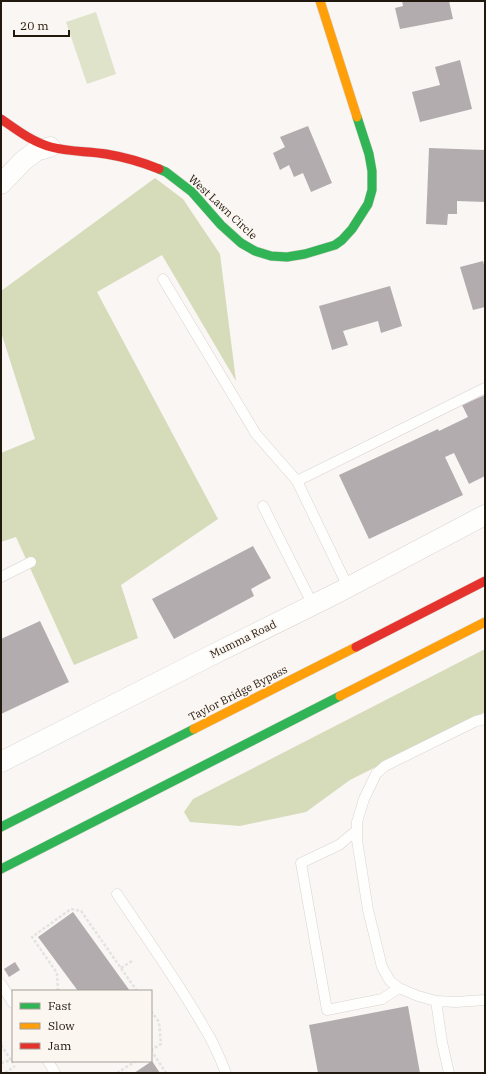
<svg xmlns="http://www.w3.org/2000/svg" width="486" height="1074" viewBox="0 0 486 1074" font-family="'IBM Plex Serif',serif">
  <rect width="100%" height="100%" fill="#f9f6f4"/>
  <path fill="#dfe3ca" d="M96,12L116,74L87,84L66,22Z"/>
  <path fill="#d6dcba" d="M155,178L183,199L220,254L236,381L162,255L97,292L218,519L121,585L138,638L74,665L16,537L1,542V453L35,439L1,332V291Z
    M485,649V712L350,780L306,812L240,826L190,822L184,812L193,799Z"/>
  <path fill="#b3acaf" d="M402,1H449L453,19L400,29L395,8L403,6Z
    M460,60L472,109L420,122L412,92L440,85L435,67Z
    M308,126L332,183L311,192L303,173L294,177L289,165L280,170L273,153L285,147L280,137Z
    M429,148L485,150V202L457,201V214H448L447,225L426,224Z
    M483,261L485,268V307L473,310L460,267Z
    M390,286L402,326L381,333L378,321L343,331L348,345L332,350L319,306Z
    M485,395V476L469,484L454,453L445,457L463,495L369,539L339,475L438,429L439,431L468,417L462,405Z
    M253,546L271,578L251,589L254,596L174,639L152,599Z
    M40,621L69,682L1,714V639Z
    M73,912L130,991H78L38,937Z
    M15,962L20,970L9,977L4,969Z
    M408,1006L420,1073H318L309,1025Z
    M152,1061L160,1073H134Z"/>
  <g fill="none" stroke-linecap="round" stroke-linejoin="round">
    <defs>
      <path id="lane" d="M163,279L256,434L297,481L348,587
        M297,481L485,388
        M263,506L313,605
        M1,577L31,562
        M485,719L476,721L385,766L376,774L364,799L357,822V840L368,910L382,967L390,981L399,988L418,996L436,1001L456,1002L485,1000
        M357,830L339,845L301,863L327,1010L382,999L399,988
        M117,894C147,939 179,983 205,1029C214,1043 220,1058 226,1073
        M1,984L13,1003
        M436,1001L442,1042L449,1073
        M48,1061L55,1073"/>
      <path id="street" d="M1,184L23,161L36,151L50,147
        M1,762L202,660L339,592L485,515"/>
      <path id="fast" d="M159,169L166,172L192,192L221,225L241,243L255,251L271,256L287,257L305,254L335,245L342,240L352,229L368,204L372,190V171L369,154L357,117
        M1,827L194,729
        M1,869L340,696"/>
      <path id="slow" d="M320,1L357,117
        M340,696L485,622
        M194,729L356,647"/>
      <path id="jam" d="M1,119C17,130 32,142 51,147C69,152 88,151 106,154C124,157 142,162 159,169
        M356,647L485,581"/>
    </defs>
    <use href="#lane" stroke="#dad4ce" stroke-width="11"/>
    <use href="#street" stroke="#dad4ce" stroke-width="21"/>
    <use href="#fast" stroke="#dad4ce" stroke-width="10"/>
    <use href="#slow" stroke="#dad4ce" stroke-width="10"/>
    <use href="#jam" stroke="#dad4ce" stroke-width="10"/>
    <path stroke="#e4e2e2" stroke-width="2.5" stroke-dasharray="3 2" stroke-linecap="butt" d="M121,968L132,961
      M58,991L57,973L32,937L71,909L81,911L137,991
      M151,1011L159,1022L161,1044L151,1050
      M1,1045L13,1063
      M151,1050L166,1073
      M1,1063L11,1060
      M5,1073L15,1066
      M117,1073L136,1061"/>
    <use href="#lane" stroke="#fefefd" stroke-width="10"/>
    <use href="#street" stroke="#fefefd" stroke-width="20"/>
    <use href="#fast" stroke="#30b455" stroke-width="9"/>
    <use href="#slow" stroke="#ff9f0a" stroke-width="9"/>
    <use href="#jam" stroke="#e5322d" stroke-width="9"/>
  </g>
  <g text-anchor="middle" stroke-width="3.5" stroke-linejoin="round" paint-order="stroke">
    <g font-size="11" fill="#21180e" stroke="#fcf6f1">
      <text transform="translate(223 207) rotate(43)" y="4">West Lawn Circle</text>
      <text transform="translate(243 639) rotate(-26)" y="4">Mumma Road</text>
      <text transform="translate(238 693) rotate(-27)" y="4">Taylor Bridge Bypass</text>
    </g>
  </g>
  <rect width="486" height="1074" fill="none" stroke="#21180e" stroke-width="4"/>
  <rect x="12" y="990" width="140" height="72" fill="#fcf6f1" stroke="#a49d96"/>
  <rect x="20" y="1003" width="20" height="6" fill="#30b455" stroke="#a49d96"/>
  <text x="48" y="1010" font-size="12" fill="#21180e">Fast</text>
  <rect x="20" y="1023" width="20" height="6" fill="#ff9f0a" stroke="#a49d96"/>
  <text x="48" y="1030" font-size="12" fill="#21180e">Slow</text>
  <rect x="20" y="1043" width="20" height="6" fill="#e5322d" stroke="#a49d96"/>
  <text x="48" y="1050" font-size="12" fill="#21180e">Jam</text>
  <path d="M14 30v6h55v-6" fill="none" stroke="#21180e" stroke-width="2"/>
  <text x="20" y="30" font-size="12" fill="#21180e" stroke="#fcf6f1" stroke-width="3" paint-order="stroke">20 m</text>
</svg>
